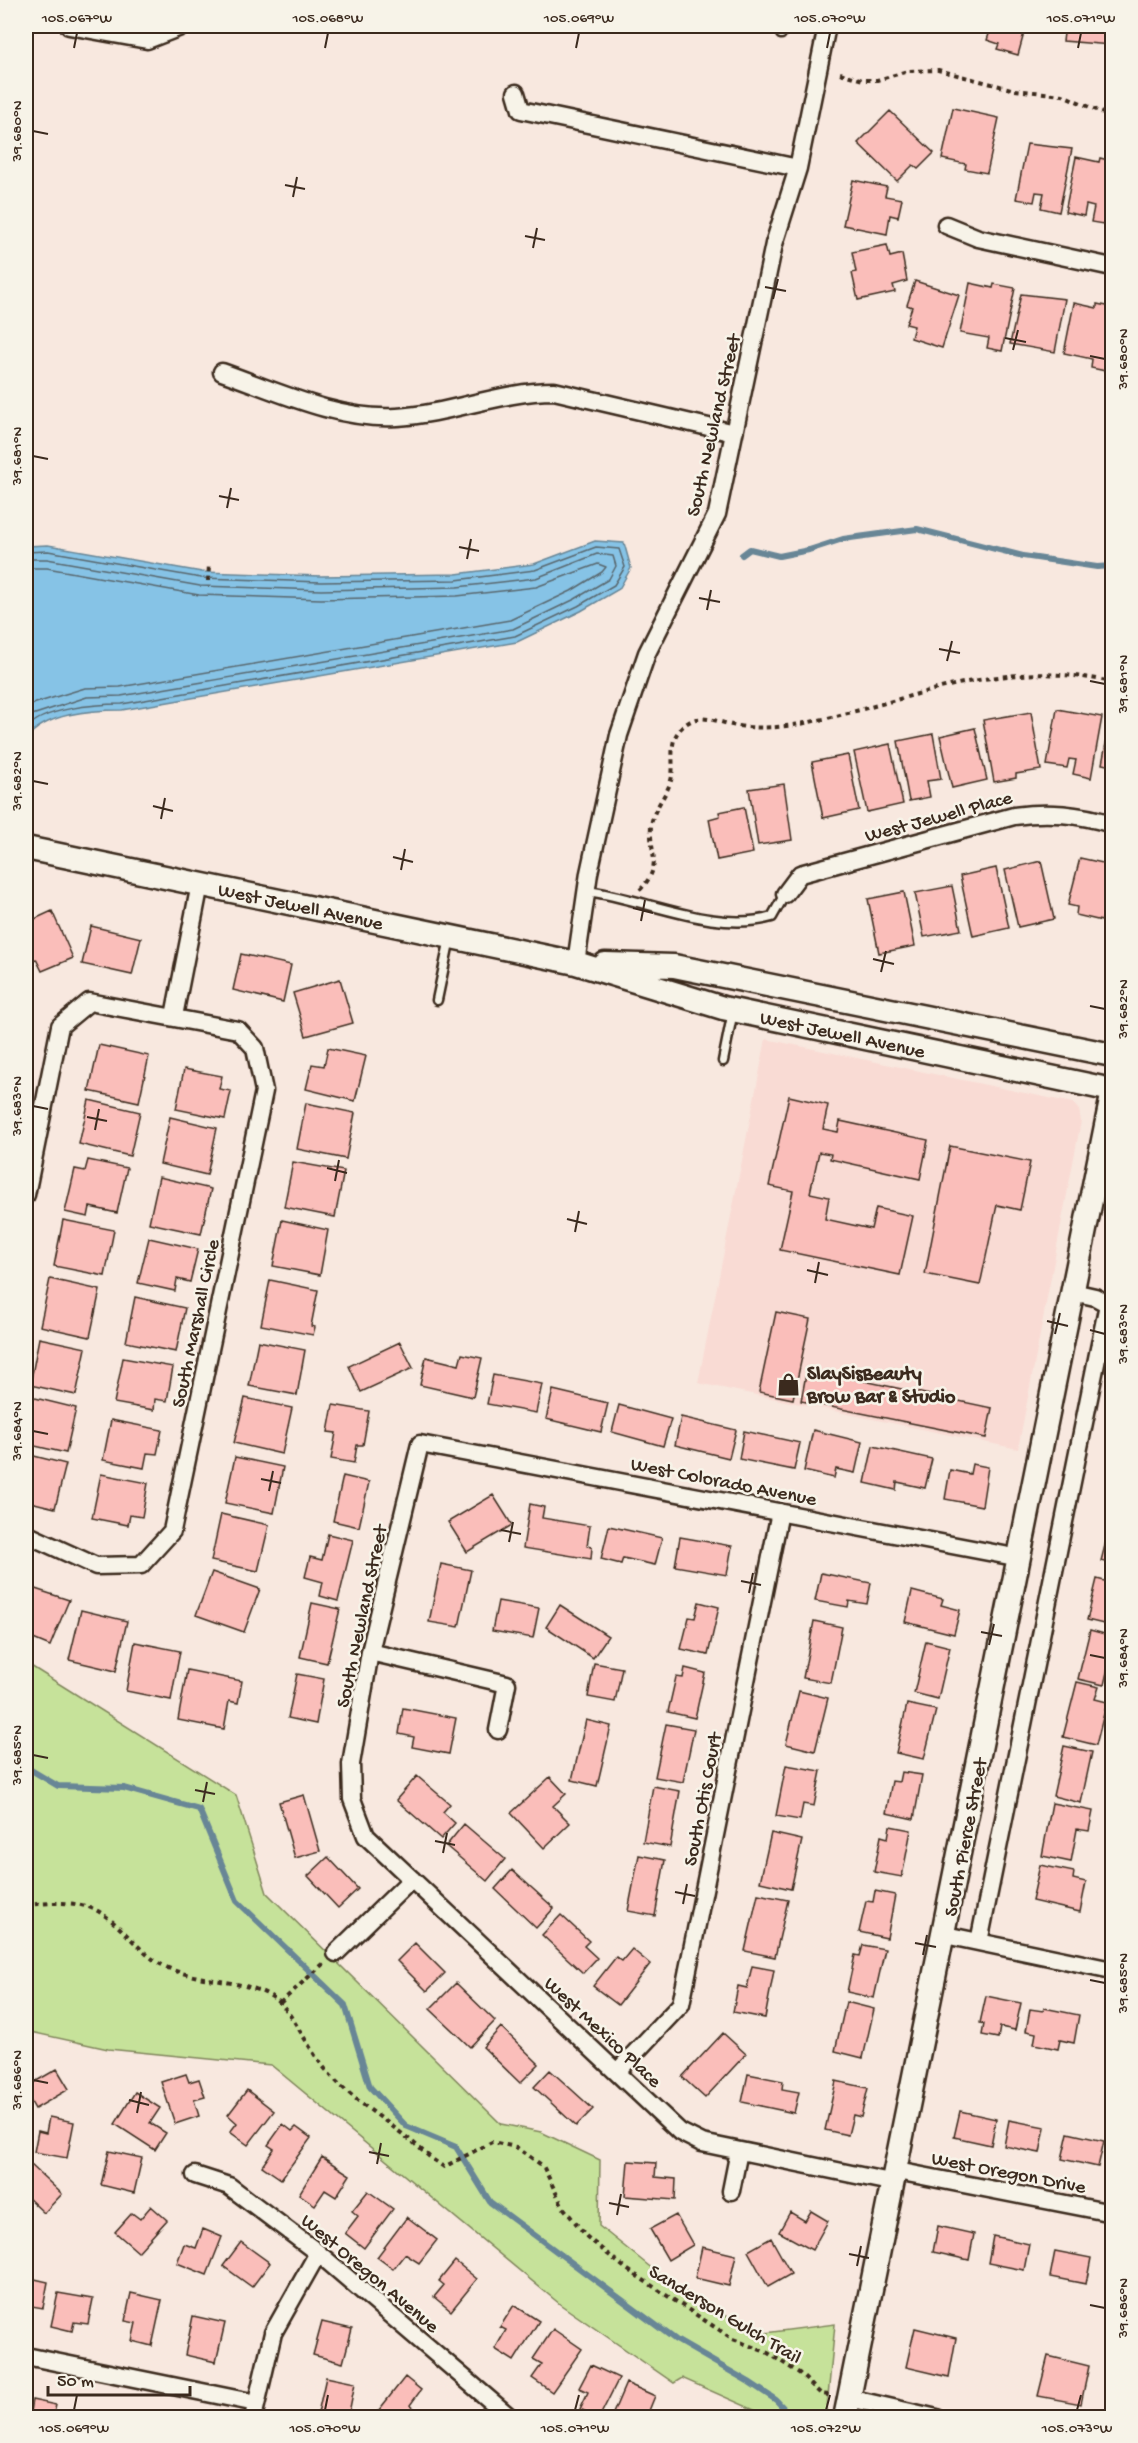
<svg xmlns="http://www.w3.org/2000/svg" width="1138" height="2443" viewBox="0 0 1138 2443" font-family="'Gochi Hand',sans-serif">
  <rect width="100%" height="100%" fill="#f8e8df"/>
  <filter id="ink" filterUnits="userSpaceOnUse"><feTurbulence type="fractalNoise" baseFrequency=".0167" numOctaves="2"/><feDisplacementMap in="SourceGraphic" scale="12" xChannelSelector="R" yChannelSelector="G"/><feConvolveMatrix kernelMatrix="1 2 1 2 8 2 1 2 1" color-interpolation-filters="sRGB"/></filter>
  <g filter="url(#ink)">
    <path fill="#f9dbd4" d="M766,1039L1073,1103L1079,1110L1081,1121L1018,1449L698,1383Z"/>
    <path fill="#c6e29a" stroke="#80865c" stroke-width="1.5" d="M26,1663L236,1795L267,1893L501,2124L541,2132L600,2160L599,2226L669,2282L757,2334L835,2324L826,2417H770L682,2378L674,2383L561,2305L271,2065L108,2049L26,2031Z"/>
    <path fill="#86c3e6" stroke="#688696" stroke-width="1.5" d="M595,541L624,543L631,568L619,589L581,611L517,642L122,710C90,710 46,713 26,739V546L48,545L202,572L321,576L456,574L534,564Z"/>
    <g fill="none" stroke-linecap="round" stroke-linejoin="round">
      <path stroke="#59676e" stroke-width="1.5" d="M26,552L48,551L201,578L321,582L456,580L535,570L596,547L619,549L625,567L614,585L578,606L515,636L122,704C96,704 42,708 26,729
        M26,559H47L200,586L321,590L457,587L536,578L597,554L613,556L616,566L609,579L575,599L513,629L121,696L87,697L26,717
        M26,568H47L199,595L321,599L457,596L536,587L598,564L606,567L602,572L571,591L510,620L120,687L85,688L26,706"/>
      <path stroke="#688696" stroke-width="6" d="M742,555L750,549L779,556L809,550L843,539L917,529L1023,556L1097,567L1112,566
        M26,1767L58,1786L124,1788L199,1809L237,1901L345,2005L370,2087L406,2126L456,2147L490,2202L676,2340L749,2382L776,2400L793,2418"/>
    </g>
    <path fill="#fabeba" stroke="#3b2a1e" stroke-width="1.5" d="M981,26H1026L1018,55L997,49L999,44L987,40L990,31L980,28Z
      M1065,26H1112L1111,45L1063,41Z
      M953,108L999,118L987,173L965,169L966,164L942,159Z
      M890,111L934,153L918,169L913,165L897,181L858,143Z
      M1027,144L1072,149L1059,212L1041,208L1044,193L1036,192L1034,202L1016,199Z
      M1076,157L1099,162L1100,158L1112,161V206L1109,225L1091,222L1094,207L1086,205L1084,216L1065,212Z
      M853,180L887,187L885,196L902,199L898,217L890,215L887,234L843,225Z
      M887,245L890,257L902,254L907,281L893,285L895,292L858,300L852,273L856,272L852,252Z
      M915,281L959,295L942,348L911,338L914,326L906,324L912,307L907,305Z
      M970,283L993,288L994,284L1015,288L1002,351L987,348L989,338L960,333Z
      M1021,294L1065,299L1055,352L1010,344Z
      M1074,303L1097,308V304L1112,307V337L1106,371L1091,368L1092,359L1064,353Z
      M1057,709L1102,717L1091,778L1073,774L1076,760L1069,759L1067,768L1047,765Z
      M1031,712L1041,770L1016,774V778L994,782L983,720Z
      M1111,718L1112,719V766L1102,764Z
      M975,728L987,780L952,788L940,736Z
      M933,734L941,779L927,781L930,797L909,801L898,741Z
      M890,744L903,804L867,812L854,752Z
      M848,755L859,810L823,818L812,762Z
      M784,784L792,840L758,845L749,789Z
      M744,807L753,853L717,860L709,819L720,816L719,812Z
      M1080,858L1112,865L1102,921L1076,915L1077,907L1068,905Z
      M1041,861L1054,919L1018,927L1005,870Z
      M996,868L1009,928L973,936L960,876Z
      M952,886L961,930L924,937L915,893Z
      M904,892L915,946L879,953L868,899Z
      M52,911L73,958L42,971L36,959L26,963V923Z
      M91,926L141,938L132,975L82,964Z
      M241,954L291,965L283,1002L233,990Z
      M340,979L353,1023L306,1036L293,993Z
      M26,984L30,985L26,1013Z
      M99,1045L149,1056L139,1102L89,1091Z
      M328,1048L366,1056L355,1101L306,1089L312,1064L324,1066Z
      M184,1069L222,1076L219,1089L231,1091L225,1119L176,1109Z
      M789,1096L828,1105L823,1129L838,1132L840,1121L928,1140L920,1179L830,1159L831,1154L819,1152L810,1193L829,1197L825,1219L871,1229L876,1208L913,1216L900,1275L780,1250L793,1191L769,1186Z
      M89,1100L140,1112L130,1156L79,1144Z
      M306,1103L355,1113L346,1159L297,1149Z
      M170,1117L217,1128L207,1175L160,1164Z
      M950,1146L1030,1162L1020,1210L997,1205L980,1285L925,1274Z
      M88,1160L127,1168L117,1213L90,1207L88,1217L65,1212L75,1169L85,1171Z
      M293,1162L344,1171L335,1217L284,1207Z
      M159,1177L211,1189L201,1234L149,1223Z
      M63,1220L114,1230L105,1276L54,1266Z
      M282,1220L328,1230L320,1275L273,1266Z
      M149,1238L198,1249L190,1282L177,1279L175,1291L138,1283Z
      M50,1279L100,1290L90,1337L40,1326Z
      M270,1280L318,1290L311,1326L315,1327L313,1335L261,1325Z
      M135,1297L185,1308L176,1352L126,1342Z
      M776,1312L810,1319L793,1399L759,1392Z
      M39,1338L86,1348L76,1395L30,1385Z
      M258,1341L305,1350L297,1395L249,1386Z
      M400,1342L413,1368L361,1392L349,1366Z
      M462,1354L482,1358L473,1397L420,1385L426,1357L459,1365Z
      M123,1358L173,1367L167,1401L155,1399L154,1410L114,1403Z
      M807,1369L992,1408L986,1438L801,1401Z
      M493,1375L542,1384L536,1413L487,1404Z
      M553,1390L608,1403L601,1432L546,1419Z
      M27,1396L76,1408L66,1453L26,1444Z
      M245,1398L292,1408L282,1454L234,1443Z
      M333,1405L369,1411L363,1445H357L354,1463L331,1459L336,1433L328,1432Z
      M619,1405L671,1419L663,1446L612,1432Z
      M681,1417L736,1430L729,1458L675,1445Z
      M111,1420L162,1430L157,1454L147,1453L144,1468L103,1460Z
      M813,1430L862,1442L855,1473L836,1469L834,1478L804,1471Z
      M744,1431L800,1443L794,1470L739,1459Z
      M873,1446L932,1459L925,1488L897,1482L896,1490L865,1483Z
      M26,1454L66,1464L55,1508L26,1501Z
      M235,1457L283,1467L274,1513L225,1503Z
      M972,1464L988,1467L982,1506L945,1499L950,1470L970,1474Z
      M101,1474L148,1483L142,1517L130,1515L128,1525L92,1518Z
      M343,1476L369,1482L359,1527L333,1521Z
      M493,1495L512,1525L467,1552L448,1522Z
      M530,1504L544,1507L542,1518L590,1526L587,1546L592,1547L591,1559L523,1548Z
      M221,1514L269,1525L258,1571L211,1561Z
      M1112,1518V1564L1101,1561Z
      M609,1526L662,1538L655,1565L623,1558L621,1564L601,1559Z
      M328,1534L353,1540L338,1601L320,1596L323,1582L305,1577L310,1557L322,1560Z
      M680,1537L732,1546L727,1575L675,1566Z
      M441,1564L471,1570L459,1627L429,1622Z
      M212,1572L260,1589L244,1632L196,1615Z
      M821,1573L871,1583L867,1604L849,1601L848,1607L815,1601Z
      M1097,1579L1112,1583V1626L1087,1620Z
      M26,1586L69,1600L50,1646L26,1636Z
      M912,1591L943,1599L941,1605L960,1610L954,1634L905,1622Z
      M498,1601L539,1608L533,1638L492,1631Z
      M699,1602L719,1607L708,1655L681,1649L689,1617L695,1618Z
      M312,1603L340,1609L327,1663L300,1657Z
      M560,1605L608,1636L593,1658L546,1627Z
      M81,1610L127,1621L116,1671L69,1660Z
      M814,1621L842,1627L831,1683L803,1678Z
      M1090,1630L1112,1636V1651L1104,1685L1078,1679Z
      M926,1641L950,1647L938,1699L914,1693Z
      M135,1642L180,1651L171,1700L126,1691Z
      M594,1663L622,1668L615,1702L588,1697Z
      M685,1668L705,1673L695,1718L668,1712L676,1677L683,1678Z
      M187,1670L242,1681L238,1703L229,1701L224,1729L178,1720Z
      M297,1674L324,1679L316,1724L288,1718Z
      M1077,1682L1099,1687L1095,1699L1107,1702L1096,1745L1063,1737Z
      M799,1691L828,1698L815,1751L786,1744Z
      M907,1704L936,1710L924,1759L896,1753Z
      M403,1708L456,1718L449,1754L412,1747L414,1737L399,1734Z
      M586,1720L611,1726L597,1786L572,1780Z
      M666,1724L694,1729L683,1782L655,1777Z
      M1064,1746L1092,1752L1081,1803L1053,1796Z
      M786,1765L821,1771L814,1806L803,1804L800,1820L776,1816Z
      M901,1772L922,1775L914,1819L886,1813L892,1781L899,1782Z
      M417,1776L450,1804L443,1812L455,1823L441,1839L396,1800Z
      M550,1777L566,1794L553,1806L570,1823L544,1848L511,1813Z
      M653,1786L680,1791L670,1847L643,1842Z
      M304,1795L320,1851L295,1858L279,1802Z
      M1052,1803L1093,1811L1089,1831L1077,1829L1071,1862L1042,1856Z
      M464,1824L505,1859L487,1881L446,1846Z
      M890,1826L911,1830L902,1877L874,1872L881,1836L888,1838Z
      M771,1833L802,1840L791,1889L760,1882Z
      M639,1855L665,1860L655,1916L628,1911Z
      M328,1857L358,1889L338,1908L308,1876Z
      M1040,1865L1074,1872L1073,1879L1086,1882L1080,1912L1032,1901Z
      M512,1870L554,1908L536,1928L495,1889Z
      M875,1891L895,1895L887,1938L859,1932L866,1901L873,1902Z
      M758,1894L788,1900L775,1957L745,1951Z
      M561,1915L589,1941L584,1946L597,1958L583,1973L542,1935Z
      M415,1943L445,1973L427,1991L397,1961Z
      M863,1945L885,1949L874,1998L847,1992L855,1955L860,1956Z
      M632,1949L650,1964L618,2005L593,1986L616,1957L622,1961Z
      M752,1966L774,1970L765,2018L733,2012L738,1986L747,1988Z
      M456,1983L495,2021L470,2047L430,2009Z
      M986,1996L1021,2003L1015,2030L1000,2027L998,2038L982,2035L984,2024L980,2023Z
      M846,2002L874,2009L863,2058L835,2051Z
      M1044,2008L1079,2015L1074,2043L1060,2040L1058,2049L1034,2044L1036,2033L1026,2031L1030,2009L1043,2011Z
      M501,2027L539,2064L520,2083L483,2047Z
      M723,2033L746,2054L705,2098L682,2077Z
      M57,2069L69,2089L35,2109L26,2093V2087Z
      M550,2070L593,2109L576,2126L534,2087Z
      M186,2074L189,2082L199,2079L205,2097L194,2100L199,2116L175,2124L161,2082Z
      M748,2074L783,2081L782,2089L799,2092L794,2113L742,2102Z
      M836,2081L868,2088L861,2117L853,2115L848,2135L825,2130Z
      M247,2090L274,2111L248,2145L230,2132L237,2123L228,2115Z
      M135,2092L160,2108L150,2123L166,2133L155,2150L115,2124Z
      M960,2111L996,2119L991,2145L954,2137Z
      M49,2117L74,2122L67,2158L34,2152L38,2131L46,2133Z
      M1009,2120L1045,2127L1040,2153L1004,2146Z
      M283,2124L292,2131L296,2127L311,2138L281,2179L262,2166L274,2149L268,2145Z
      M1068,2133L1104,2141L1098,2167L1062,2159Z
      M109,2151L142,2158L134,2193L101,2185Z
      M322,2157L350,2175L336,2197L325,2190L315,2205L299,2194Z
      M628,2161L656,2163L655,2177L676,2179L675,2200L625,2196Z
      M29,2163L62,2194L44,2213L26,2196V2166Z
      M368,2191L393,2209L364,2248L345,2233L358,2216L352,2211Z
      M151,2206L167,2220L138,2252L115,2232L132,2213L140,2219Z
      M811,2211L828,2221L812,2250L779,2232L790,2212L805,2221Z
      M676,2215L693,2245L668,2260L650,2229Z
      M407,2217L437,2240L419,2263L405,2254L393,2269L377,2257Z
      M938,2226L974,2234L969,2260L933,2252Z
      M203,2229L222,2237L207,2275L177,2263L184,2244L196,2248Z
      M993,2236L1029,2244L1024,2270L988,2263Z
      M771,2238L791,2274L768,2287L748,2251Z
      M241,2242L270,2263L252,2287L223,2266Z
      M702,2247L736,2255L729,2286L695,2278Z
      M1055,2251L1091,2258L1086,2284L1050,2277Z
      M455,2261L477,2279L451,2311L434,2297L444,2285L439,2281Z
      M26,2277L48,2282L43,2308L32,2306L29,2322L26,2321Z
      M58,2293L93,2299L88,2324L74,2322L72,2331L51,2326Z
      M131,2293L162,2300L152,2346L132,2341L136,2323L125,2321Z
      M514,2305L539,2321L514,2361L495,2349L506,2330L500,2327Z
      M193,2316L225,2323L216,2362L185,2355Z
      M322,2322L352,2329L343,2363L313,2355Z
      M915,2328L956,2338L949,2377L906,2367Z
      M553,2329L582,2349L552,2392L532,2378L542,2364L533,2359Z
      M1048,2356L1089,2366L1081,2404L1038,2396Z
      M591,2365L619,2378L599,2418L580,2409L588,2392L579,2388Z
      M326,2377L355,2383L348,2418L318,2413Z
      M405,2377L421,2390L410,2405L423,2415L421,2418H378L375,2415Z
      M626,2383L655,2396L646,2418H611Z
      M32,2400L56,2405L53,2418H29Z
      M77,2412L97,2416V2418H76Z"/>
    <g fill="none" stroke-linecap="round" stroke-linejoin="round">
      <defs>
        <path id="lane" d="M781,34L782,26
          M587,891C644,898 714,934 772,917L785,894
          M437,1000L450,938
          M723,1061L733,1011"/>
        <path id="street" d="M69,26L147,40L183,26
          M516,93L521,110L798,168
          M946,225L978,238L1112,267
          M222,372C276,391 339,421 397,417C451,414 501,391 554,391L734,433
          M785,894L800,874L1014,816C1049,811 1078,814 1112,824
          M576,963L589,873L619,735L647,653L717,514L774,244L798,168L827,26
          M174,1016L200,884
          M26,1195L60,1026L89,1002L238,1030L255,1048L264,1091L172,1531L141,1565L96,1566L26,1534
          M370,1652L507,1684L498,1730
          M945,1935L1112,1970
          M979,1942L1108,1304L1095,1297L1073,1292
          M336,1953L412,1879
          M617,2072L681,2004L780,1512
          M897,2171L1112,2213
          M195,2175L229,2186L318,2253L511,2418
          M895,2183L702,2143L680,2132L366,1836L352,1799L351,1764L370,1652L420,1444L1020,1558
          M731,2191L739,2151
          M26,2356L256,2403
          M849,2398L937,2418
          M253,2418L273,2333L318,2253"/>
        <path id="secondary" d="M26,848L576,963L723,1008L1112,1090
          M605,964L674,966L1112,1055
          M845,2418L1112,1096"/>
      </defs>
      <use href="#lane" stroke="#3b2a1e" stroke-width="13"/>
      <use href="#street" stroke="#3b2a1e" stroke-width="21"/>
      <use href="#secondary" stroke="#3b2a1e" stroke-width="27"/>
      <path stroke="#3b2a1e" stroke-width="4" stroke-dasharray="4.5 4.5" stroke-linecap="butt" d="M840,73L863,80H877L908,71L938,70L1015,90L1063,95L1112,117
        M208,581L209,565
        M640,890C664,864 649,854 651,826C653,807 669,794 672,776C674,762 669,744 678,732C682,726 689,721 696,719C708,717 720,722 732,725C753,729 779,728 800,724C913,702 992,656 1112,682
        M26,1905C46,1903 69,1901 89,1907C116,1917 134,1947 157,1962C193,1985 246,1976 278,2001C292,2013 309,2049 322,2065C345,2095 376,2113 405,2136C420,2147 427,2157 444,2167L492,2142L516,2147L543,2166L563,2207L587,2237L625,2268L733,2339L768,2353L799,2373L821,2394L829,2395
        M280,2003L324,1963"/>
      <use href="#lane" stroke="#f7f3e8" stroke-width="8"/>
      <use href="#street" stroke="#f7f3e8" stroke-width="16"/>
      <use href="#secondary" stroke="#f7f3e8" stroke-width="22"/>
    </g>
  </g>
  <path fill="none" stroke="#3b2a1e" stroke-width="2" d="M74,48L77,33M325,48L328,33M576,48L579,33M827,48L830,33M1078,48L1081,33M33,131L48,134M285,185L305,189M293,197L297,177M525,236L545,240M533,248L537,228M765,287L786,291M773,299L778,279M1005,338L1026,342M1013,350L1018,330M1090,356L1105,359M33,456L48,459M219,496L239,500M227,508L231,488M459,547L479,551M467,559L471,539M699,598L720,602M707,610L711,590M939,649L960,653M947,661L952,641M1090,681L1105,684M33,781L48,784M153,806L173,811M161,819L165,798M393,857L413,862M401,870L405,849M633,908L653,913M641,921L645,900M873,959L894,964M881,972L886,951M1090,1006L1105,1009M33,1106L48,1109M87,1117L107,1121M95,1130L99,1109M327,1168L347,1173M335,1181L339,1160M567,1219L587,1224M575,1232L579,1211M807,1270L828,1275M815,1283L819,1262M1047,1321L1068,1326M1090,1330L1105,1334M1055,1334L1060,1313M33,1431L48,1434M261,1479L281,1483M269,1491L273,1471M501,1530L521,1534M509,1542L513,1522M741,1581L761,1585M749,1593L753,1573M981,1632L1002,1636M989,1645L994,1624M1090,1655L1105,1658M33,1755L48,1758M195,1790L215,1794M203,1802L207,1782M435,1841L455,1845M443,1853L447,1833M675,1892L695,1896M683,1904L687,1884M915,1943L936,1947M923,1955L927,1935M1090,1980L1105,1983M33,2080L48,2083M129,2100L149,2105M137,2113L141,2092M369,2152L389,2156M377,2164L381,2143M609,2203L629,2207M617,2215L621,2194M849,2254L869,2258M857,2266L861,2246M1090,2305L1105,2308M74,2410L77,2395M325,2410L328,2395M575,2410L579,2395M826,2410L830,2395M1077,2410L1081,2395"/>
  <defs>
    <symbol id="shop-bare" viewBox="-9 -9 18 18"><path d="M-5-2.5h2.3a2.7 3.5 0 0 1 5.4 0H5L5.5 6h-11ZM-1.5-2.5h3a1.5 2.3 0 0 0-3 0Z" fill="#3b2a1e" stroke="#f7f3e8" stroke-width="2.5" paint-order="stroke"/></symbol>
  </defs>
  <g fill-rule="evenodd">
    <use href="#shop-bare" x="772" y="1368" width="33" height="33"/>
  </g>
  <g text-anchor="middle" stroke-width="5" stroke-linejoin="round" paint-order="stroke">
    <g font-size="20" fill="#3b2a1e" stroke="#f7f3e8">
      <text transform="translate(712 425) rotate(-77)" y="7">South Newland Street</text>
      <text transform="translate(938 815) rotate(-15)" y="7">West Jewell Place</text>
      <text transform="translate(301 905) rotate(12)" y="7">West Jewell Avenue</text>
      <text transform="translate(843 1033) rotate(12)" y="7">West Jewell Avenue</text>
      <text transform="translate(194 1323) rotate(-78)" y="7">South Marshall Circle</text>
      <text transform="translate(724 1480) rotate(11)" y="7">West Colorado Avenue</text>
      <text transform="translate(360 1616) rotate(-78)" y="7">South Newland Street</text>
      <text transform="translate(701 1799) rotate(-79)" y="7">South Otis Court</text>
      <text transform="translate(964 1837) rotate(-79)" y="7">South Pierce Street</text>
      <text transform="translate(604 2031) rotate(43)" y="7">West Mexico Place</text>
      <text transform="translate(1009 2171) rotate(11)" y="7">West Oregon Drive</text>
      <text transform="translate(371 2272) rotate(40)" y="7">West Oregon Avenue</text>
      <text transform="translate(726 2313) rotate(31)" y="7">Sanderson Gulch Trail</text>
    </g>
    <g font-size="20" font-weight="bold" fill="#3b2a1e" stroke="#f7f3e8" text-anchor="start">
      <text x="807" y="1379">SlaySisBeauty<tspan x="807" dy="23">Brow Bar &amp; Studio</tspan></text>
    </g>
  </g>
  <rect width="1138" height="2443" fill="none" stroke="#f7f3e8" stroke-width="66"/>
  <path d="M48 2386v9h142v-9" fill="none" stroke="#3b2a1e" stroke-width="3"/>
  <text x="57" y="2386" font-size="18" fill="#3b2a1e" stroke="#f7f3e8" stroke-width="4.5" paint-order="stroke">50 m</text>
  <rect x="33" y="33" width="1072" height="2377" fill="none" stroke="#3b2a1e" stroke-width="2"/>
  <g font-size="15" text-anchor="middle" fill="#3b2a1e">
    <text x="77" y="22">105.067°W</text>
    <text x="328" y="22">105.068°W</text>
    <text x="579" y="22">105.069°W</text>
    <text x="830" y="22">105.070°W</text>
    <text x="1081" y="22">105.071°W</text>
    <text transform="translate(16 131) rotate(-90)" y="5">39.680°N</text>
    <text transform="translate(1122 359) rotate(-90)" y="5">39.680°N</text>
    <text transform="translate(16 456) rotate(-90)" y="5">39.681°N</text>
    <text transform="translate(1122 684) rotate(-90)" y="5">39.681°N</text>
    <text transform="translate(16 781) rotate(-90)" y="5">39.682°N</text>
    <text transform="translate(1122 1009) rotate(-90)" y="5">39.682°N</text>
    <text transform="translate(16 1106) rotate(-90)" y="5">39.683°N</text>
    <text transform="translate(1122 1334) rotate(-90)" y="5">39.683°N</text>
    <text transform="translate(16 1431) rotate(-90)" y="5">39.684°N</text>
    <text transform="translate(1122 1658) rotate(-90)" y="5">39.684°N</text>
    <text transform="translate(16 1755) rotate(-90)" y="5">39.685°N</text>
    <text transform="translate(1122 1983) rotate(-90)" y="5">39.685°N</text>
    <text transform="translate(16 2080) rotate(-90)" y="5">39.686°N</text>
    <text transform="translate(1122 2308) rotate(-90)" y="5">39.686°N</text>
    <text x="74" y="2432">105.069°W</text>
    <text x="325" y="2432">105.070°W</text>
    <text x="575" y="2432">105.071°W</text>
    <text x="826" y="2432">105.072°W</text>
    <text x="1077" y="2432">105.073°W</text>
  </g>
</svg>
